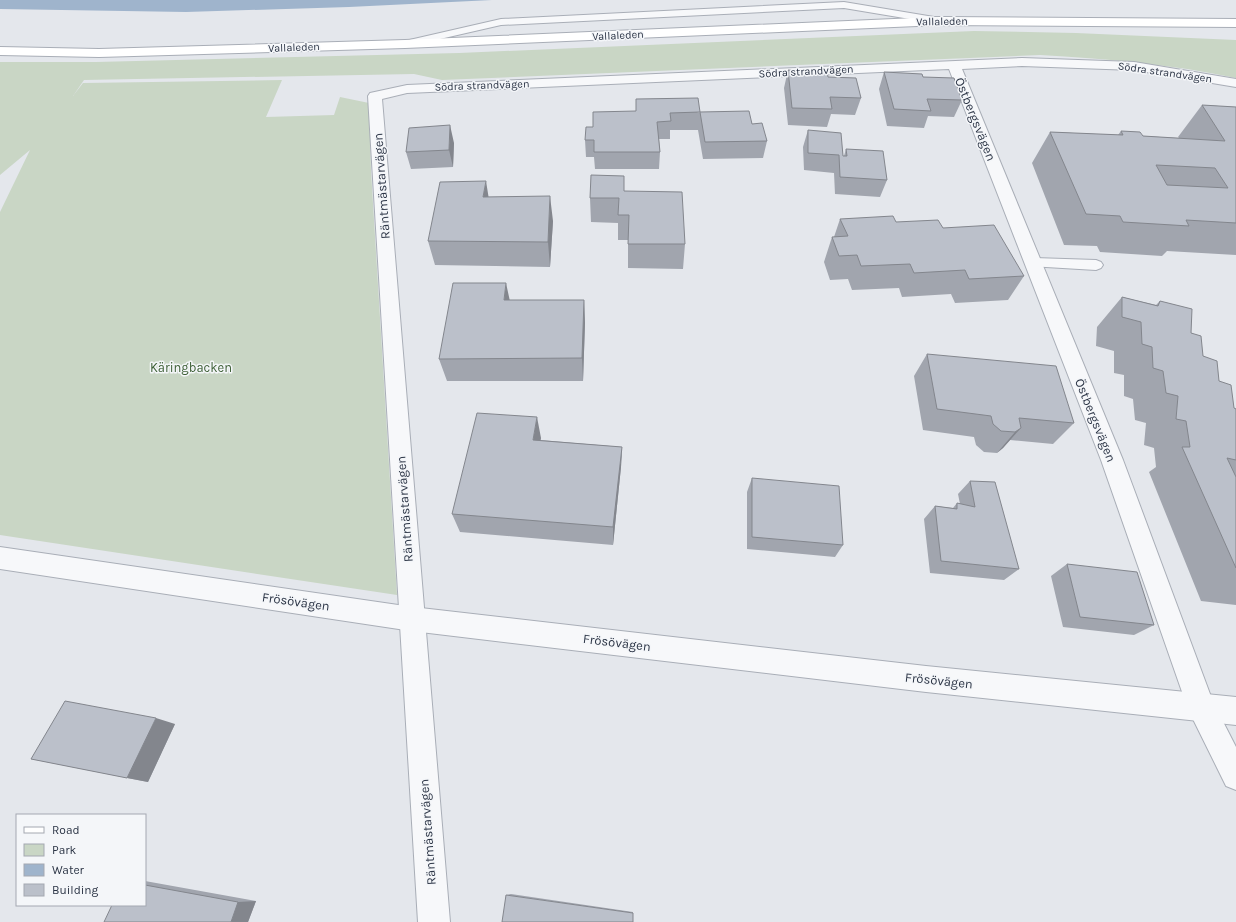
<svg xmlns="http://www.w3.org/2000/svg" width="1236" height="922" viewBox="0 0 1236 922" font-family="Karla,sans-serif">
  <rect width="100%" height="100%" fill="#e4e7ec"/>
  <path fill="#c9d6c5" d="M974,31L1076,33L1236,40V78C1171,64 1106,59 1040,55L442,80L414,74L84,80L73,96L83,83L282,80L266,117L334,115L340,97L369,103L371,171L397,595L0,535V212L30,150L0,175V62H96L459,53Z"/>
  <path fill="#9fb4cc" d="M0,0H492L349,7L186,12L0,9Z"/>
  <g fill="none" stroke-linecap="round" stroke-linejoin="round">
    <defs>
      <path id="service" d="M844,2L940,18L945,21L940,24L844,8L501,25L405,47L400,44L405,41L501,19Z
        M1034,258L1096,260L1101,262L1103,265L1101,268L1096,270L1029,266L1027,263L1029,260Z"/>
      <path id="minor" d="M1022,58L1134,62L1236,79V87L1134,70L1022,66L962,69L1123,460L1213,702L1236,747V790L1226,786L1188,709L1101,460L949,69L407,93L382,99L450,922H418L368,96L370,93L407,85Z"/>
      <path id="tertiary" d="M0,547L412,607L926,666L1236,697V725L926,692L412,631L0,569Z"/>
      <path id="secondary" d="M940,17L1236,19V27L940,25L405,48L99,57L0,55V47L99,49L405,40Z"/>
    </defs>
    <use href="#service" stroke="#a9aeb7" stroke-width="2"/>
    <use href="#minor" stroke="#a9aeb7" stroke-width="2"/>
    <use href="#tertiary" stroke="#a9aeb7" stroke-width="2"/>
    <use href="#secondary" stroke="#a9aeb7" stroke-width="2"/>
    <use href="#service" fill="#f7f8fa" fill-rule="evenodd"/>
    <use href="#minor" fill="#f7f8fa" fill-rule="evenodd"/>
    <use href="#tertiary" fill="#f7f8fa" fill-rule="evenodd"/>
    <use href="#secondary" fill="#fff" fill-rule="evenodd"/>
  </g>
  <path fill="#a1a5ae" d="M788,70L828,77L861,98L855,115L831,114L827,127L788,125L784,88Z
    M884,72L923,77L962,100L954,117L928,116L924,128L887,126L879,89Z
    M636,99L752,124L767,141L763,158L703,159L698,130H670V139H659L660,152L659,169H595L594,157H586L585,140L593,127L636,111Z
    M1202,105L1236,107V255L1167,251L1162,256L1100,252L1097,246L1064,245L1032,163L1050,132L1118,135L1121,131L1143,136L1179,138L1178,137Z
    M808,130L843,156H844L846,149L887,180L880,197L835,194L834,173L804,170L803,147Z
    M454,143L453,167L411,169L406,152Z
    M624,191L685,244L683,269L628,268V240H618V223L591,222L590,198Z
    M489,197L553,221L550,267L435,265L428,241Z
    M840,219L896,222L943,228L1024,276L1008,300L955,303L951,294L902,297L899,288L852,290L848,279L830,280L824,262L832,237H834Z
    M1122,297L1156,305L1160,301L1191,333L1203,356L1234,408L1236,409V605L1201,601L1149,472L1156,467L1154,448L1144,445L1146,423L1135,420L1133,399L1124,396V375L1114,373V351L1096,346L1097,327Z
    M509,300H584L585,323L583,381H447L439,359Z
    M927,354L1074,423L1053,444L1010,440L1003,448L997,453L984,452L976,445L974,437L923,430L914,376Z
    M541,438L540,440L622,447L621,467L613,545L460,532L452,514Z
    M752,478L843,545L835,557L747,549V492Z
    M970,481L1019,569L1004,580L930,573L924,519L935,506L953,508L957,503L960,504L958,494Z
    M1067,564L1154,625L1134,635L1063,627L1051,576Z
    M175,724L148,782L31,759Z
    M145,881L256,901L248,922H104L145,905Z
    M511,894L633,912V913L506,895Z"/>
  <path fill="#83868d" d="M450,125L454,143L453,167L449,150Z
    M486,181L490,206L483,197Z
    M550,196L553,221L550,267L548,242Z
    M506,283L511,306L504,300Z
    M584,300L585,323L583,381L582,358Z
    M537,417L541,438L537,460L533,440Z
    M1021,428L1003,448L997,453L1015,432Z
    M622,447L621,467L613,545V527Z
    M156,718L175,724L148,782L127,778Z
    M256,901L248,922H231L238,902Z"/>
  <path fill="#bbc0ca" stroke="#83868d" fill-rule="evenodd" d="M788,70L827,72L828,77L856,78L861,98L830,97L832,109L792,108Z
    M884,72L922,74L923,77L954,78L962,100L927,99L931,111L894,109Z
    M698,98L700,112L670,113L671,121L657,122L660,152H594V140H585L586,127H593V112L636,111V99Z
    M1202,105L1236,107V223L1186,220L1189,226L1123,222L1120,216L1086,214L1050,132L1123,135L1121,131L1140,132L1143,136L1225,141ZM1156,165L1215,168L1228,188L1167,185Z
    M749,111L752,124L762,123L767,141L705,142L700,112Z
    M450,125L449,150L406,152L409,128Z
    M808,130L841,133L843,156H847L846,149L883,151L887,180L840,177L839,155L808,153Z
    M591,175L624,176V191L682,192L685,244H628L629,215H618L619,198H590Z
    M486,181L483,197L550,196L548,242L428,241L440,182Z
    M893,216L896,222L938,220L943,228L994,225L1024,276L969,279L965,270L914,273L910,264L861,266L857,255L839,256L832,237L848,236L840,219Z
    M453,283H506L504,300H584L582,358L439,359Z
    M1122,297L1158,306L1160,301L1192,309L1191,333L1201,336L1203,356L1217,361L1219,381L1231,385L1234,408L1236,409V460L1227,458L1236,477V568L1182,447H1190L1186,421L1176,419L1178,396L1166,393L1163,371L1153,368L1152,347L1142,344L1141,322L1122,317Z
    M927,354L1056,366L1074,423L1019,418L1021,428L1015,432L1001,431L993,424L991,416L937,409Z
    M477,413L537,417L533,440L622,447L613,527L452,514Z
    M752,478L839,486L843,545L752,537Z
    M970,481L995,482L1019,569L941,561L935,506L957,509V503L975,507Z
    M1067,564L1137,572L1154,625L1080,617Z
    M65,701L156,718L127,778L31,759Z
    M145,885L238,902L231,922H104L112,905H145Z
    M506,895L633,913V922H502Z"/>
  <g text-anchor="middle" stroke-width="3" stroke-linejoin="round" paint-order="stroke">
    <g font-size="11" fill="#2b3445" stroke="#f4f6f9">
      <text transform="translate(942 21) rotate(-1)" y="4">Vallaleden</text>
      <text transform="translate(618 35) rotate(-3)" y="4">Vallaleden</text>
      <text transform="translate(294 47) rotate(-2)" y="4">Vallaleden</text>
      <text transform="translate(806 71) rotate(-3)" y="4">Södra strandvägen</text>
      <text transform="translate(1165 72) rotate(8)" y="4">Södra strandvägen</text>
      <text transform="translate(482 85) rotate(-2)" y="4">Södra strandvägen</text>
    </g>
    <g font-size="13" fill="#2b3445" stroke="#f4f6f9">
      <text transform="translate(976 119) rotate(68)" y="5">Östbergsvägen</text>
      <text transform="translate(381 186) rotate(-94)" y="5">Räntmästarvägen</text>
      <text transform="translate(1096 420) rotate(68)" y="5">Östbergsvägen</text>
      <text transform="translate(404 509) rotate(-94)" y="5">Räntmästarvägen</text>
      <text transform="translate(296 601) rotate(8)" y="5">Frösövägen</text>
      <text transform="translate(617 642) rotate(7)" y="5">Frösövägen</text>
      <text transform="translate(939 680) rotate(6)" y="5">Frösövägen</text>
      <text transform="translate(427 832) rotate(-94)" y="5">Räntmästarvägen</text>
    </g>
    <g font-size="13" fill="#3f6138" stroke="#f4f6f9">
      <text x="191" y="372">Käringbacken</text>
    </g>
  </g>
  <rect x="16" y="814" width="130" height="92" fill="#f4f6f9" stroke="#a4a8b1"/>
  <rect x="24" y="827" width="20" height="6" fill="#ffffff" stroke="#a4a8b1"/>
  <text x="52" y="834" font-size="12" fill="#2b3445">Road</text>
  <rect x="24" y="844" width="20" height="12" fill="#c9d6c5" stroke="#a4a8b1"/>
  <text x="52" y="854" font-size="12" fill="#2b3445">Park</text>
  <rect x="24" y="864" width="20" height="12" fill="#9fb4cc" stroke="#a4a8b1"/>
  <text x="52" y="874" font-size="12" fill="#2b3445">Water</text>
  <rect x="24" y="884" width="20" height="12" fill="#bbc0ca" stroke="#a4a8b1"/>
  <text x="52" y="894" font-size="12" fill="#2b3445">Building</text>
</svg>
